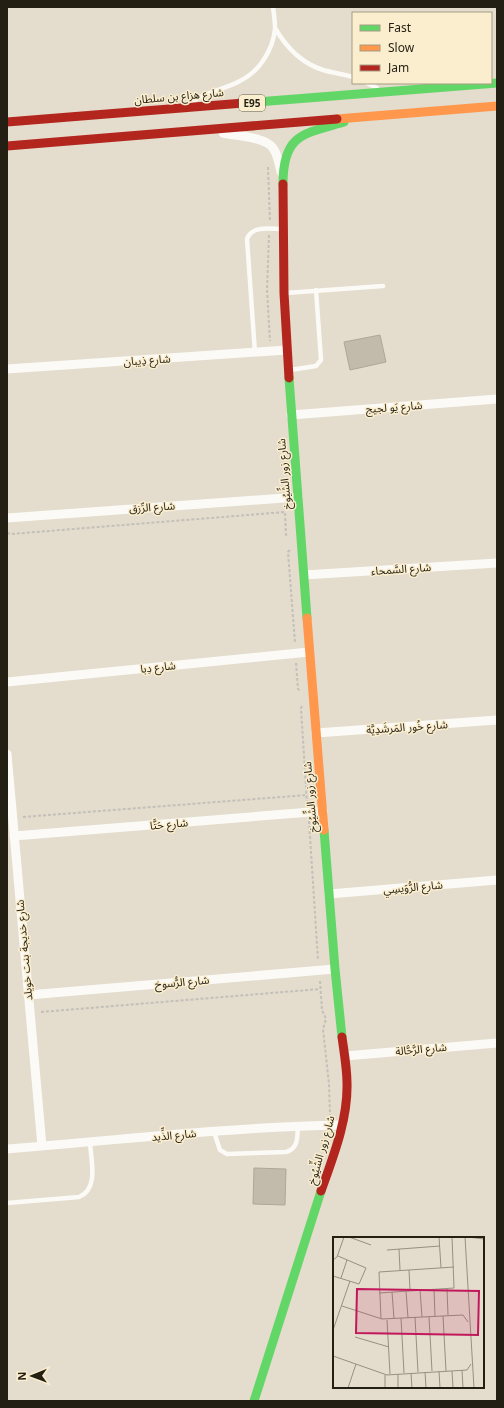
<svg xmlns="http://www.w3.org/2000/svg" width="504" height="1408" viewBox="0 0 504 1408" font-family="'Noto Sans','Noto Sans Arabic',sans-serif">
  <rect width="100%" height="100%" fill="#e4dccc"/>
  <path fill="#c2baaa" stroke="#aea79a" d="M380,335L386,362L350,370L344,342Z
    M254,1168L286,1169L285,1205L253,1204Z"/>
  <g fill="none" stroke-linecap="round" stroke-linejoin="round">
    <path stroke="#c3c0ba" stroke-width="2" stroke-dasharray="3 2" stroke-linecap="butt" d="M268,167L270,221
      M269,235L267,290L270,341
      M7,533L11,534L285,512L286,535L288,537
      M290,550L288,552L295,643
      M296,663L298,689L301,691
      M302,706L301,708L307,803
      M23,817L307,795
      M309,821L318,960
      M320,981L322,1010L326,1019L323,1029L329,1084L330,1115
      M41,1012L320,989"/>
    <path stroke="#fbfaf7" stroke-width="4.5" d="M275,28C286,47 301,63 323,70C333,73 343,74 353,77
      M367,83L377,88
      M191,102C208,91 223,90 240,81C259,72 273,50 275,29C275,22 274,14 273,7
      M286,293L383,286
      M255,353L247,239C252,225 270,229 282,229
      M290,370L316,366L321,360L316,290
      M214,1132L220,1150L227,1154L286,1152C299,1148 297,1137 298,1126
      M7,1203L79,1197C99,1189 91,1160 90,1143"/>
    <path stroke="#fbfaf7" stroke-width="9" d="M223,133C236,136 265,137 273,148C278,155 279,164 281,172
      M7,369L287,350
      M291,415L497,399
      M7,518L298,497
      M304,575L497,563
      M7,682L309,652
      M316,733L497,720
      M7,754L42,1146
      M14,836L323,811
      M329,894L497,880
      M28,995L335,969
      M345,1056L497,1043
      M7,1149C118,1140 230,1127 342,1125"/>
    <path stroke="#63d668" stroke-width="9" d="M257,102L497,83
      M283,184C283,134 303,134 344,122
      M289,378L307,618
      M324,830L335,969L342,1037
      M254,1401L321,1191"/>
    <path stroke="#ff974d" stroke-width="9" d="M337,119L497,106
      M307,618L324,830"/>
    <path stroke="#b3261e" stroke-width="9" d="M7,122L257,102
      M7,146L337,119
      M283,184L284,293L289,378
      M321,1191C333,1157 348,1120 347,1083C347,1068 344,1052 342,1037"/>
  </g>
  <g text-anchor="middle" stroke-width="3" stroke-linejoin="round" paint-order="stroke">
    <rect fill="#fbeece" stroke="#645d4b" stroke-width="1" x="239" y="95" width="26" height="16" rx="3"/>
    <g font-size="10" font-weight="bold" fill="#241f13">
      <text x="252" y="107">E95</text>
    </g>
    <g font-size="11" fill="#241f13" stroke="#fbeece">
      <text transform="translate(179 96) rotate(-5)" y="4">شارع هزاع بن سلطان</text>
      <text transform="translate(147 360) rotate(-4)" y="4">شارع ذِيبان</text>
      <text transform="translate(394 407) rotate(-4)" y="4">شارع يَو لجيج</text>
      <text transform="translate(284 474) rotate(-95)" y="4">شارع زور الشِّيُوخ</text>
      <text transform="translate(152 507) rotate(-4)" y="4">شارع الرِّزق</text>
      <text transform="translate(401 569) rotate(-4)" y="4">شارع السَّمحاء</text>
      <text transform="translate(158 667) rotate(-6)" y="4">شارع دِبا</text>
      <text transform="translate(407 727) rotate(-4)" y="4">شارع خُور المَرشَدِيَّة</text>
      <text transform="translate(310 797) rotate(-95)" y="4">شارع زور الشِّيُوخ</text>
      <text transform="translate(169 824) rotate(-5)" y="4">شارع حَتَّا</text>
      <text transform="translate(413 887) rotate(-5)" y="4">شارع الرُّوَيسِي</text>
      <text transform="translate(24 950) rotate(-95)" y="4">شارع خديجة بنت خويلد</text>
      <text transform="translate(182 982) rotate(-5)" y="4">شارع الرُّسوخ</text>
      <text transform="translate(421 1049) rotate(-5)" y="4">شارع الرَّحَّالة</text>
      <text transform="translate(174 1135) rotate(-5)" y="4">شارع الذِّيد</text>
      <text transform="translate(321 1150) rotate(-74)" y="4">شارع زور الشِّيُوخ</text>
    </g>
  </g>
  <g transform="translate(333 1237)">
    <rect width="151" height="151" fill="#e4dccc"/>
    <path fill="none" stroke="#979082" stroke-width="1" d="M16,0L38,8M106,0L108,31M132,0L141,151M135,0L151,2M66,12L67,33M54,13L107,9M0,23L4,20L11,0M76,33L77,53M0,39L26,47L33,31L5,19M8,41L14,23M101,52L102,79M114,52L115,78M87,53L89,80M73,54L75,81M59,55L61,82M46,56L121,51L119,0M9,69L49,82L130,78L135,85M110,79L113,134M82,80L85,135M96,80L99,134M68,81L71,136M48,82L46,35L121,30M54,83L57,137M0,93L17,44M22,100L56,110M0,119L54,138L134,133L138,127M129,133L130,151M106,134L107,151M119,134L120,151M92,135L93,151M78,136L79,151M65,137V151M52,138V151M15,151L23,127"/>
    <path fill="#c2185b" fill-opacity="0.15" stroke="#c2185b" stroke-width="2" d="M24,52L146,54L145,98L23,96Z"/>
    <rect width="151" height="151" fill="none" stroke="#241f13" stroke-width="2"/>
  </g>
  <rect width="504" height="1408" fill="none" stroke="#241f13" stroke-width="16"/>
  <rect x="352" y="12" width="140" height="72" fill="#fbeece" stroke="#a59b83"/>
  <rect x="360" y="25" width="20" height="6" fill="#63d668" stroke="#a59b83"/>
  <text x="388" y="32" font-size="12" fill="#241f13">Fast</text>
  <rect x="360" y="45" width="20" height="6" fill="#ff974d" stroke="#a59b83"/>
  <text x="388" y="52" font-size="12" fill="#241f13">Slow</text>
  <rect x="360" y="65" width="20" height="6" fill="#b3261e" stroke="#a59b83"/>
  <text x="388" y="72" font-size="12" fill="#241f13">Jam</text>
  <g transform="translate(32 1376) rotate(269)" stroke="#fbeece" stroke-width="3" paint-order="stroke">
  <path d="M0-3L7 15L0 10L-7 15Z" fill="#241f13"/>
  <text y="-6" font-size="11" font-weight="bold" text-anchor="middle" fill="#241f13">N</text>
  </g>
</svg>
